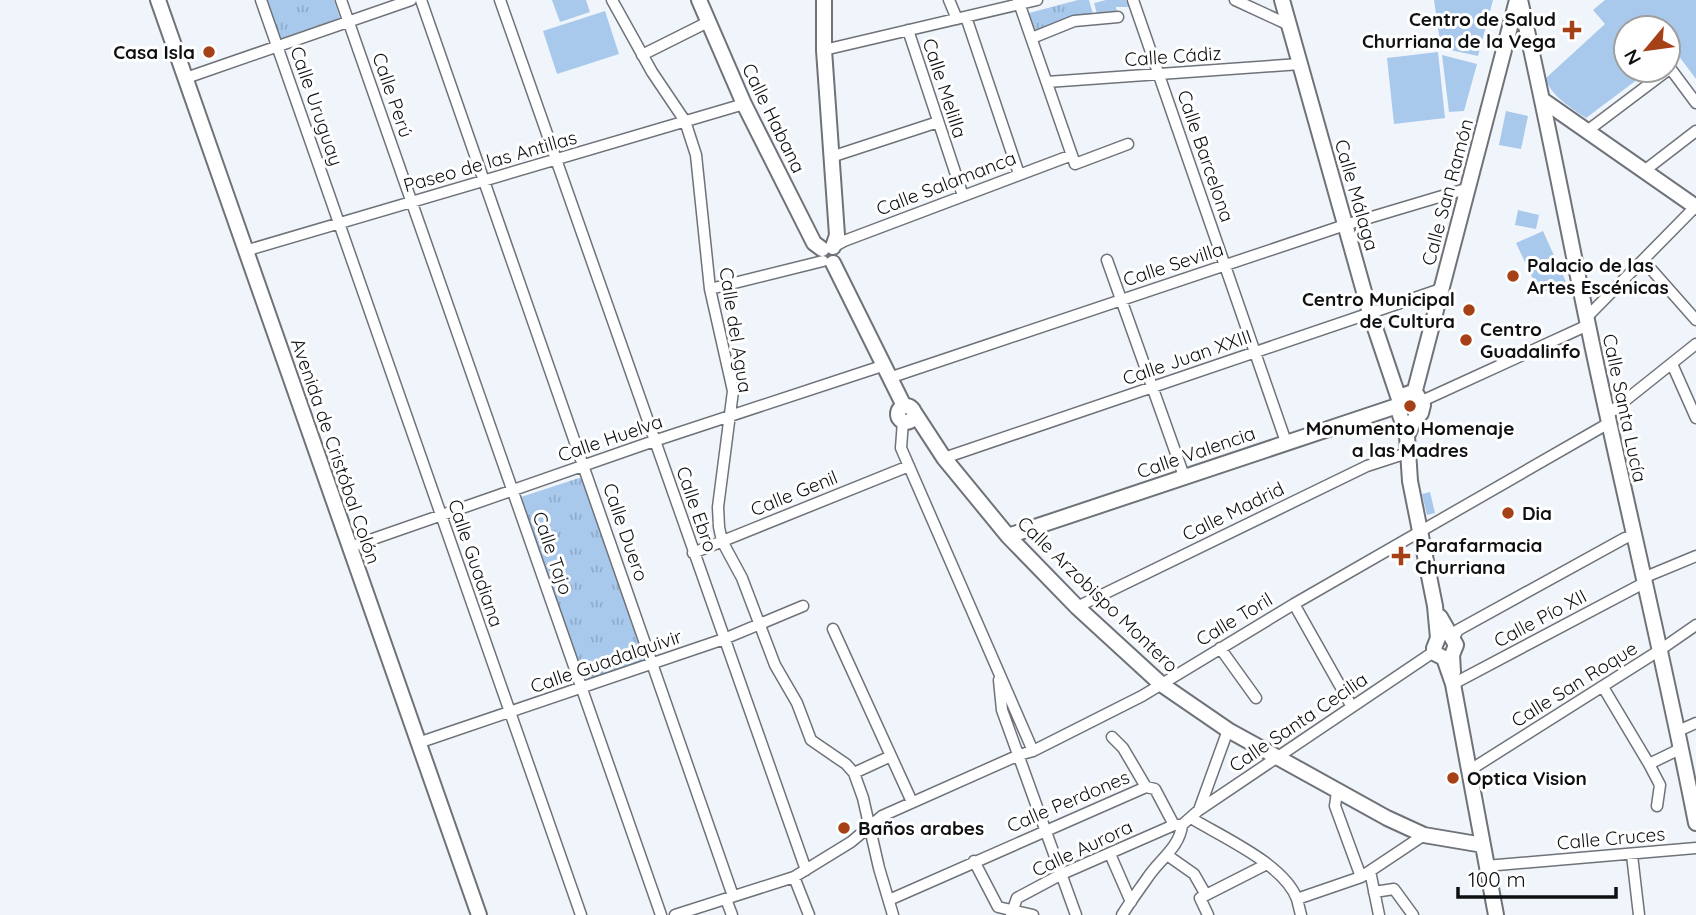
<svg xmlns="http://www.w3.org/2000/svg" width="1696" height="915" viewBox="0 0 1696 915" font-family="Quicksand,sans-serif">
  <defs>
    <pattern id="park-tufts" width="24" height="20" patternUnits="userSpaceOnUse" patternTransform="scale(1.75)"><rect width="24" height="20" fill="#a8c8ec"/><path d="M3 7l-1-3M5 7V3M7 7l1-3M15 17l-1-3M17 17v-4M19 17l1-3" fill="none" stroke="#8fabc9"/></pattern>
  </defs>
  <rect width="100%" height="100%" fill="#f0f5fb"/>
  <path fill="#a8c8ec" d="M552,0H586L590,12L560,22Z
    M1106,0H1126L1129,7H1116L1117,13L1097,14L1094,3Z
    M1434,0H1493L1478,56L1441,48Z
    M1605,0H1696V79L1675,51L1668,57V28H1626V70H1650L1586,118C1573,109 1549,95 1546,78L1605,24L1593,10Z
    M605,11L619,54L557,74L543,31Z
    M1438,52L1445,118L1394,124L1387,58Z
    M1442,55L1477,64L1464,111L1449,112Z
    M1506,111L1528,116L1521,149L1499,145Z
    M1518,210L1539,215L1536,229L1515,225Z
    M1543,231L1566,282L1540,294L1516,243Z
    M1430,492L1435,513L1427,515L1422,494Z"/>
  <path fill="url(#park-tufts)" d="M266,0H334L340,18L279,39Z
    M1078,0H1089L1093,14L1073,16L1036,32L1029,13Z
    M582,477L645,660L584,683L521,497Z"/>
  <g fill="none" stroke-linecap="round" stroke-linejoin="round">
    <defs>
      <path id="street" d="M261,0L581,915
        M341,0L661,915
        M421,0L733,896
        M500,0L806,870
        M612,0L652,72L685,121L696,155L710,289L733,391L718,507L719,527L722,541L742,578L775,665L797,703L811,740L846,764L854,773L863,798L879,868L893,915
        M949,0L957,19
        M1018,0L1075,164L1128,144
        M1133,0L1286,442
        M1235,0L1289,25
        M966,17L1019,174
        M908,30L963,196
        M1032,38L1074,21L1118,17
        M824,50L1037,0
        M642,55L708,22
        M1668,70L1670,68L1696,103
        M186,78L411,0
        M1047,82L1300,64
        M1587,131L1668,70
        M831,157L938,122
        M1644,171L1696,131
        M833,247L844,241L1072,155
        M245,251L744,104
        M1107,260L1184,476
        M1643,260L1696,320
        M710,289L823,261
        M1586,318L1696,206
        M1672,364L1696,418
        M889,378L1345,225L1469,188
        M1422,401L1588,325
        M1607,415L1696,344
        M903,421L901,448L1033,751
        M944,458L1441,289
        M350,547L654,441L882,366
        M693,553L909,466
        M1643,578L1696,556
        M1294,604L1352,707
        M1077,607L1367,466L1407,453
        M833,629L912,802
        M1453,639L1458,630L1625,538L1633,536
        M1220,648L1256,698
        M999,680L1002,710L1076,915
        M1453,684L1644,583
        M1603,687L1649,764L1682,748
        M1678,731L1696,723
        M1112,737L1123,748L1146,787L1155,789L1174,825
        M418,743L724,639L803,606
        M1649,764L1660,785L1657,806
        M1470,770L1660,650L1696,625
        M854,773L891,756
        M1337,792L1335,806L1361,877
        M1199,810L1228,730
        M1191,818C1222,837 1284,864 1297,899L1361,877L1424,835
        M1110,854L1131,902
        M1167,855L1194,874L1206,895L1267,864
        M1632,855L1639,915
        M974,861L998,907L1033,915
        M1486,866L1696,848
        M1370,871L1379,915
        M794,877L809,915
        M1374,892L1394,889L1413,915
        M1206,895L1200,898L1208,915
        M726,899L732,915
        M1297,899L1301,915
        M889,900L1146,787
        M675,915L794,877L851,842L882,816L1019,755L1033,751L1142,696L1294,604L1609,423
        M1011,915L1017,898L1062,874L1174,825H1182L1199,810L1435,651
        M1122,915C1130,902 1139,890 1148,877C1159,860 1180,847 1182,825"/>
      <path id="secondary" d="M158,0L479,915
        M699,0L744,104L814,243L822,249
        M824,0V50L837,235L833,247
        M1282,0L1370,313L1399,399
        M1520,0C1548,120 1570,242 1596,363C1629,516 1666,669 1696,823
        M1544,101L1696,207
        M833,263L904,406
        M1414,394L1517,0
        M898 414a8 8 0 1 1 16 0a8 8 0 1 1-16 0Z
        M914,412L944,458L1008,536L1077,607L1161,684L1228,730L1387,818L1424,835L1483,845
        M1407,436L1415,418L1421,413L1423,405L1417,395L1410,393L1402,396L1397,406L1407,436L1410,481L1435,606L1438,638L1434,648L1436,654L1444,658
        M1008,536L1397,406
        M1440,617L1456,645L1452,655L1453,672
        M1444,658L1453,684L1496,915"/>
    </defs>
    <use href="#street" stroke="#6f7379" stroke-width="13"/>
    <use href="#secondary" stroke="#6f7379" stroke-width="18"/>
    <use href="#street" stroke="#fff" stroke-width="10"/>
    <use href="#secondary" stroke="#fff" stroke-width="14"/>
  </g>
  <g fill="#a64016" stroke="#fff" stroke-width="2.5">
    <path d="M1568.5 19.5h7v7h7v7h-7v7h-7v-7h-7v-7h7z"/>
    <circle cx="209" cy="52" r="7"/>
    <circle cx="1513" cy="276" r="7"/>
    <circle cx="1469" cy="310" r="7"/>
    <circle cx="1466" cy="340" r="7"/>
    <circle cx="1410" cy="406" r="7"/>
    <circle cx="1508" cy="513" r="7"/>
    <path d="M1397.5 545.5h7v7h7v7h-7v7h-7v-7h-7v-7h7z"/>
    <circle cx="1453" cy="778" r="7"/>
    <circle cx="844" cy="828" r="7"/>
  </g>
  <g text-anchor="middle" stroke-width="6" stroke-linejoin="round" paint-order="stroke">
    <g font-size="19" font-weight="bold" fill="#0e1012" stroke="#fff" text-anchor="start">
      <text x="1556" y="26" text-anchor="end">Centro de Salud<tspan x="1556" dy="22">Churriana de la Vega</tspan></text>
      <text x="195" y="59" text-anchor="end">Casa Isla</text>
      <text x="1527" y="272">Palacio de las<tspan x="1527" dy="22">Artes Escénicas</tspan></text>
      <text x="1455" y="306" text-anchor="end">Centro Municipal<tspan x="1455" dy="22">de Cultura</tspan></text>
      <text x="1480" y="336">Centro<tspan x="1480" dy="22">Guadalinfo</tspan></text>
      <text x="1410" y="435" text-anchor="middle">Monumento Homenaje<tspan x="1410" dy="22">a las Madres</tspan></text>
      <text x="1522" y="520">Dia</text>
      <text x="1415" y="552">Parafarmacia<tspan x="1415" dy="22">Churriana</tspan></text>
      <text x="1467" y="785">Optica Vision</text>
      <text x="858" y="835">Baños arabes</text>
    </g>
    <g font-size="19" fill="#0e1012" stroke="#fff">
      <text transform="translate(1173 56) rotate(-4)" y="7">Calle Cádiz</text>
      <text transform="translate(945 88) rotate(72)" y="7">Calle Melilla</text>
      <text transform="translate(393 95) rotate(71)" y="7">Calle Perú</text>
      <text transform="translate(317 106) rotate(71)" y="7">Calle Uruguay</text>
      <text transform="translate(774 118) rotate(64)" y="7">Calle Habana</text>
      <text transform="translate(1206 156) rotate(71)" y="7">Calle Barcelona</text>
      <text transform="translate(490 161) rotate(-16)" y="7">Paseo de las Antillas</text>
      <text transform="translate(946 183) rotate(-21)" y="7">Calle Salamanca</text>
      <text transform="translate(1447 192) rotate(-75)" y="7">Calle San Ramón</text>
      <text transform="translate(1357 195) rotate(74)" y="7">Calle Málaga</text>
      <text transform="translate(1173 264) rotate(-18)" y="7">Calle Sevilla</text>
      <text transform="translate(736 330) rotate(81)" y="7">Calle del Agua</text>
      <text transform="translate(1187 357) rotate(-19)" y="7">Calle Juan XXIII</text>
      <text transform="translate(1625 408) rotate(78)" y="7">Calle Santa Lucía</text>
      <text transform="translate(610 438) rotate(-19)" y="7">Calle Huelva</text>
      <text transform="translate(336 451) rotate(71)" y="7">Avenida de Cristóbal Colón</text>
      <text transform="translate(1196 452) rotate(-19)" y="7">Calle Valencia</text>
      <text transform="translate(794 493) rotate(-22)" y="7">Calle Genil</text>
      <text transform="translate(697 509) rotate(71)" y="7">Calle Ebro</text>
      <text transform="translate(1233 511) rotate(-26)" y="7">Calle Madrid</text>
      <text transform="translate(626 532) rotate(71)" y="7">Calle Duero</text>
      <text transform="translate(553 553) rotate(71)" y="7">Calle Tajo</text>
      <text transform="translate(476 563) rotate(71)" y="7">Calle Guadiana</text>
      <text transform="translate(1098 594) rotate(44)" y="7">Calle Arzobispo Montero</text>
      <text transform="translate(1540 618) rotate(-28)" y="7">Calle Pío XII</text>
      <text transform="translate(1234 619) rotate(-31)" y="7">Calle Toril</text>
      <text transform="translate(606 661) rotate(-19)" y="7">Calle Guadalquivir</text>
      <text transform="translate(1574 684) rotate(-32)" y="7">Calle San Roque</text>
      <text transform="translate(1298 722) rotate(-34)" y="7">Calle Santa Cecilia</text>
      <text transform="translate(1068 801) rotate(-23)" y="7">Calle Perdones</text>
      <text transform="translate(1611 838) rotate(-5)" y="7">Calle Cruces</text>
      <text transform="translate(1082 848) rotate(-25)" y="7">Calle Aurora</text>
    </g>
  </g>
  <g transform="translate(1647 49) rotate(241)"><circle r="33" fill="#ffffff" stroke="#9f9fa0" stroke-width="2"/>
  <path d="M0-5L12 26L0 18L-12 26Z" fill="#a64016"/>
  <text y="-10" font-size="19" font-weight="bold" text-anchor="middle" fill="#0e1012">N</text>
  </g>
  <path d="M1458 887v10h158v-10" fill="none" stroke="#0e1012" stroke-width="3.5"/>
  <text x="1468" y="887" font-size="21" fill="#0e1012" stroke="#ffffff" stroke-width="5" paint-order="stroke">100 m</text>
</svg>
